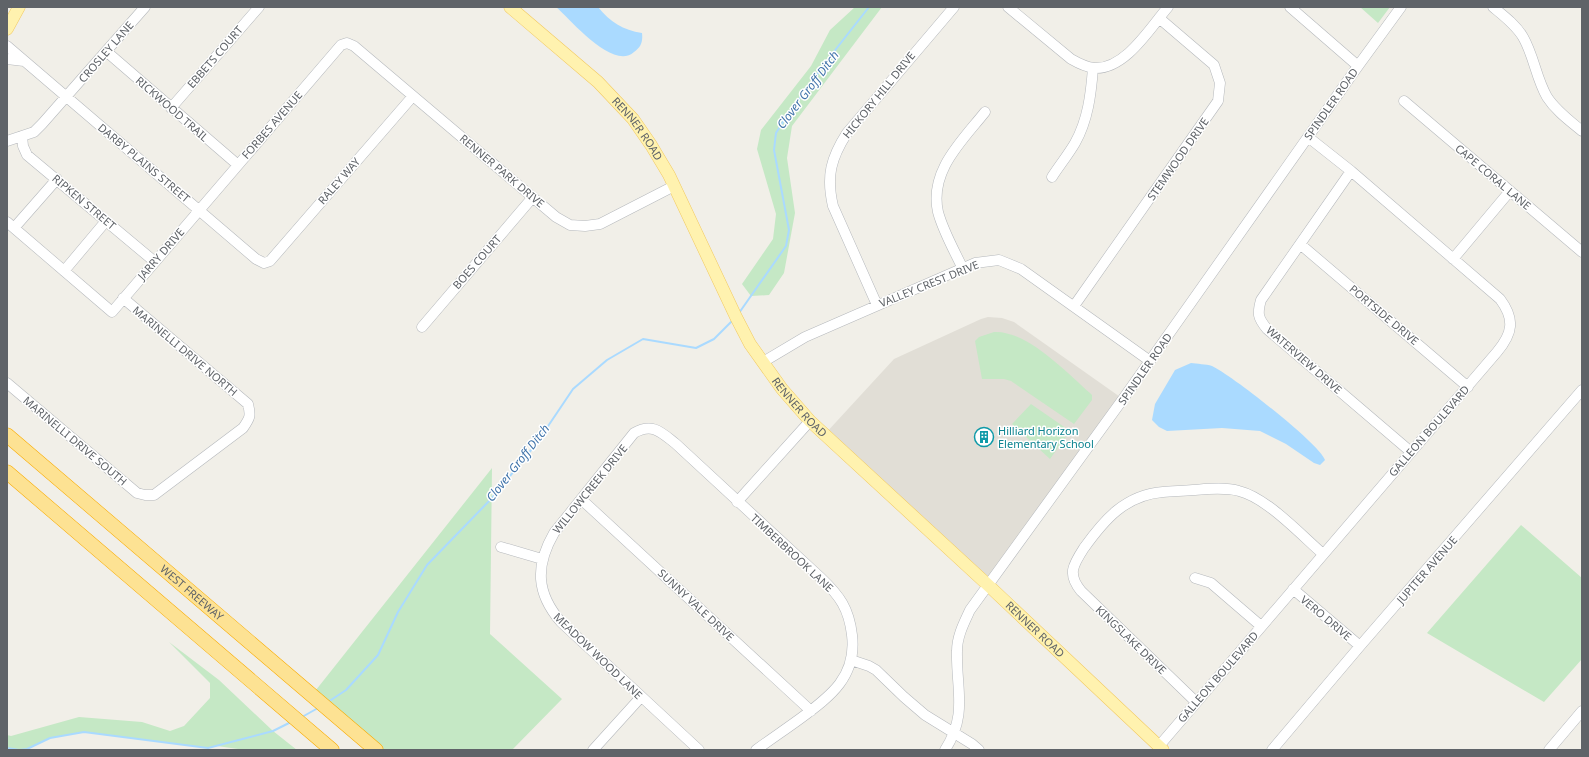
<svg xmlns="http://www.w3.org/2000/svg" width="1589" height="757" viewBox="0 0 1589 757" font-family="'Noto Sans',sans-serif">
  <rect width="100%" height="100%" fill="#f1efe8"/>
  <path fill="#e1ded6" d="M988,317L1002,318L1014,322L1123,399L989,586L825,434L894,359L981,319Z"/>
  <path fill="#c5e8c5" d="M855,7H882L792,126L787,158L795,213L784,273L769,295L751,296L742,284L773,239L776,214L757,149L761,130L811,66L830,30Z
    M1360,7H1390L1378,23Z
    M994,332C1027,330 1067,373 1090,393L1092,395V400L1074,424L1011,381L1004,379H982L975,341L979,337Z
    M1031,404L1070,431L1050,459L1012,424Z
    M492,468L490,634L562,699L512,750H376L312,695Z
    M1521,525L1582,578V659L1544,702L1427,633Z
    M169,642L219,680L273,731L297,750H245L217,746L208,748L84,732L50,738L27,749L7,750V735L11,736L79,717L142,722L170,731L184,726L210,698V683Z"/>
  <path fill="#aadaff" d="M556,7H598C610,22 623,30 642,33C643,42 641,47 634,52C613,71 571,20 556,7Z
    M1191,363C1197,364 1206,364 1212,366C1230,374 1320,444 1325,460L1320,465L1314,463L1286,444L1260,431L1222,428L1167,431L1159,427L1152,420L1155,404L1175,370Z"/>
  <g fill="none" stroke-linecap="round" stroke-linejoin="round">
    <path stroke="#aadaff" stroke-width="2" d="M739,313L786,246L789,230L774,150L776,133L788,114L836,49L869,7
      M328,702L346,690L378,655L398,612L427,565L492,498L536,444L573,389L607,360L643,339L696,348L714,339L732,321
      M302,717L318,708
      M7,748L19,750L27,749L50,738L84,732L208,748L273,731L291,722"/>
    <defs>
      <path id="minor" d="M1008,7L1071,59C1078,63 1086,67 1094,68C1125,70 1150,28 1168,7
        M1290,7L1358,66
        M1493,7C1504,16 1516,25 1523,37C1534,56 1536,78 1547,97C1556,111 1570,121 1582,131
        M7,46L256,259L264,263L270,261L413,96
        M107,52L238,165
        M7,59L24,61
        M1404,101L1582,252
        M171,108L259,7
        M22,136L23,146L27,155L155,262
        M7,141L34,132L42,124L145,7
        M1351,171L1261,300C1257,314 1258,318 1267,329L1411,452
        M1052,177C1059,166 1068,155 1075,143C1088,120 1091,94 1093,68
        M7,222L112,312L341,45L347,43L354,46L556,217L570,225L585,226L600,224L674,186
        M14,228L57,179
        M1300,244L1468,387
        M1453,259L1510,191
        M963,269C954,250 943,231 938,212C929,171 962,141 985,112
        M64,271L106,221
        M877,305L833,206C826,176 831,158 847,133L954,7
        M1074,306L1218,101L1220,83L1214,65L1159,18
        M422,327L533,197
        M763,362L805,337L975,263L999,260L1021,269L1150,361
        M7,383L137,493L145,495H154L243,428C250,418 251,416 248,404L123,298
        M581,499L811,711
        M737,502L810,421
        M501,547L542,559
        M1195,578L1211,583L1261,626
        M1293,589L1360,646
        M851,660L869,666L876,670L904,697L925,715L972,744L979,750
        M1196,702L1081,591C1067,574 1073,565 1084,548C1104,520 1125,495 1163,492C1173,491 1183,491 1193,490C1207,489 1225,487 1239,491C1267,498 1300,534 1323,554
        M1159,746L1497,352C1513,333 1515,319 1500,299L1351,171L1308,137
        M593,750L641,697
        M699,750L561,622C536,593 535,566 554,533L634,433C653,422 662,433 676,444L821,578C840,596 849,609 852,635C857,676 831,696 801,718C786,729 771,739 756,750
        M945,750C968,714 956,690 957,651C957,636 964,623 970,610L1123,399L1358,66L1401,7
        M1272,750L1360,646L1582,390
        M1549,750L1582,711"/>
      <g id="major">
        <path id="s1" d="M510,7L598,82L633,119L651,145L669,175L736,317L750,344L782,389L810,421L989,586L1163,750"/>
        <path d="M7,29L19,7"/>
      </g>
      <g id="highway">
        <path id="s2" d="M7,435L376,750"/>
        <path d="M7,472L332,750"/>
      </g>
    </defs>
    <use href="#minor" stroke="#b5b8bc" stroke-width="11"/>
    <use href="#major" stroke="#f2c960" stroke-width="13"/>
    <use href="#highway" stroke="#f9ab00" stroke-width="15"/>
    <use href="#minor" stroke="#fff" stroke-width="10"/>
    <use href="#major" stroke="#fff2af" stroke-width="12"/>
    <use href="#highway" stroke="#fde293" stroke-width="14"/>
  </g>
  <defs>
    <symbol id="building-ring" viewBox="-11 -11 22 22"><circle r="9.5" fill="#fff" stroke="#0f9aa8" stroke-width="1.5"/><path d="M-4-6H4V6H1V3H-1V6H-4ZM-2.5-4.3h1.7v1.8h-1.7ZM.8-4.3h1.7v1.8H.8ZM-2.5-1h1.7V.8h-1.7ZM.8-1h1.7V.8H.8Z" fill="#0f9aa8"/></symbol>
  </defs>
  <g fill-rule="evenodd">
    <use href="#building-ring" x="973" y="426" width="22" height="22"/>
  </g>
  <g text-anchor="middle" stroke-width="3" stroke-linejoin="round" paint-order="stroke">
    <g font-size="11" fill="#5f6368" stroke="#fff">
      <text transform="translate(106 52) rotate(-49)" y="4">CROSLEY LANE</text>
      <text transform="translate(215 57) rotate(-49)" y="4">EBBETS COURT</text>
      <text transform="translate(879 95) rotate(-51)" y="4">HICKORY HILL DRIVE</text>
      <text transform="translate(1331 104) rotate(-55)" y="4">SPINDLER ROAD</text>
      <text transform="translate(172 109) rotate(41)" y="4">RICKWOOD TRAIL</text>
      <text transform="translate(272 125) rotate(-49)" y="4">FORBES AVENUE</text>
      <text dy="4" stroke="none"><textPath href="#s1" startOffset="177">RENNER ROAD</textPath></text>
      <text transform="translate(1178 159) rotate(-55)" y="4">STEMWOOD DRIVE</text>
      <text transform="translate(144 163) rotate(40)" y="4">DARBY PLAINS STREET</text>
      <text transform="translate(502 171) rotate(40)" y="4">RENNER PARK DRIVE</text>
      <text transform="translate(1493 177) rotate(40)" y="4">CAPE CORAL LANE</text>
      <text transform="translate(339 181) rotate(-49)" y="4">RALEY WAY</text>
      <text transform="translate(84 202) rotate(40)" y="4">RIPKEN STREET</text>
      <text transform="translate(161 254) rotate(-49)" y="4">JARRY DRIVE</text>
      <text transform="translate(477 262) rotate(-49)" y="4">BOES COURT</text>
      <text transform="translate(929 284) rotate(-22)" y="4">VALLEY CREST DRIVE</text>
      <text transform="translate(1384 315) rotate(40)" y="4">PORTSIDE DRIVE</text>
      <text transform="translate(185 351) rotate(40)" y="4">MARINELLI DRIVE NORTH</text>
      <text transform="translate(1304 360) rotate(41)" y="4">WATERVIEW DRIVE</text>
      <text transform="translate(1145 369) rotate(-55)" y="4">SPINDLER ROAD</text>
      <text dy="4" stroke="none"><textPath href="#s1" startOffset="501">RENNER ROAD</textPath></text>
      <text transform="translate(1429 431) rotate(-49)" y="4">GALLEON BOULEVARD</text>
      <text transform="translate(75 441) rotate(40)" y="4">MARINELLI DRIVE SOUTH</text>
      <text transform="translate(590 489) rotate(-51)" y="4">WILLOWCREEK DRIVE</text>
      <text transform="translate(792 553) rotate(43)" y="4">TIMBERBROOK LANE</text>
      <text transform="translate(1427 570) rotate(-49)" y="4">JUPITER AVENUE</text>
      <text dy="4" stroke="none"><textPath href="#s2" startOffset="243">WEST FREEWAY</textPath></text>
      <text transform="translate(696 605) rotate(43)" y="4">SUNNY VALE DRIVE</text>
      <text transform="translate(1326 618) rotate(40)" y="4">VERO DRIVE</text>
      <text dy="4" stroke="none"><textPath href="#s1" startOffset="825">RENNER ROAD</textPath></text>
      <text transform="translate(1131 640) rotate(44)" y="4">KINGSLAKE DRIVE</text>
      <text transform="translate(598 656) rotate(44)" y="4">MEADOW WOOD LANE</text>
      <text transform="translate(1218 677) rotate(-49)" y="4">GALLEON BOULEVARD</text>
    </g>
    <g font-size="11" fill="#0d838f" stroke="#fff" text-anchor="start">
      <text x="998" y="435">Hilliard Horizon<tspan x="998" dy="13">Elementary School</tspan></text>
    </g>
    <g font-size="12" font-style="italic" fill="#4174aa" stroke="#fff">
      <text transform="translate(808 90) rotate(-53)" y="4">Clover Groff Ditch</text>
      <text transform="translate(518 463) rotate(-52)" y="4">Clover Groff Ditch</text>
    </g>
  </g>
  <rect width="1589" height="757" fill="none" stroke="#5f6368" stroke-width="16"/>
</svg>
